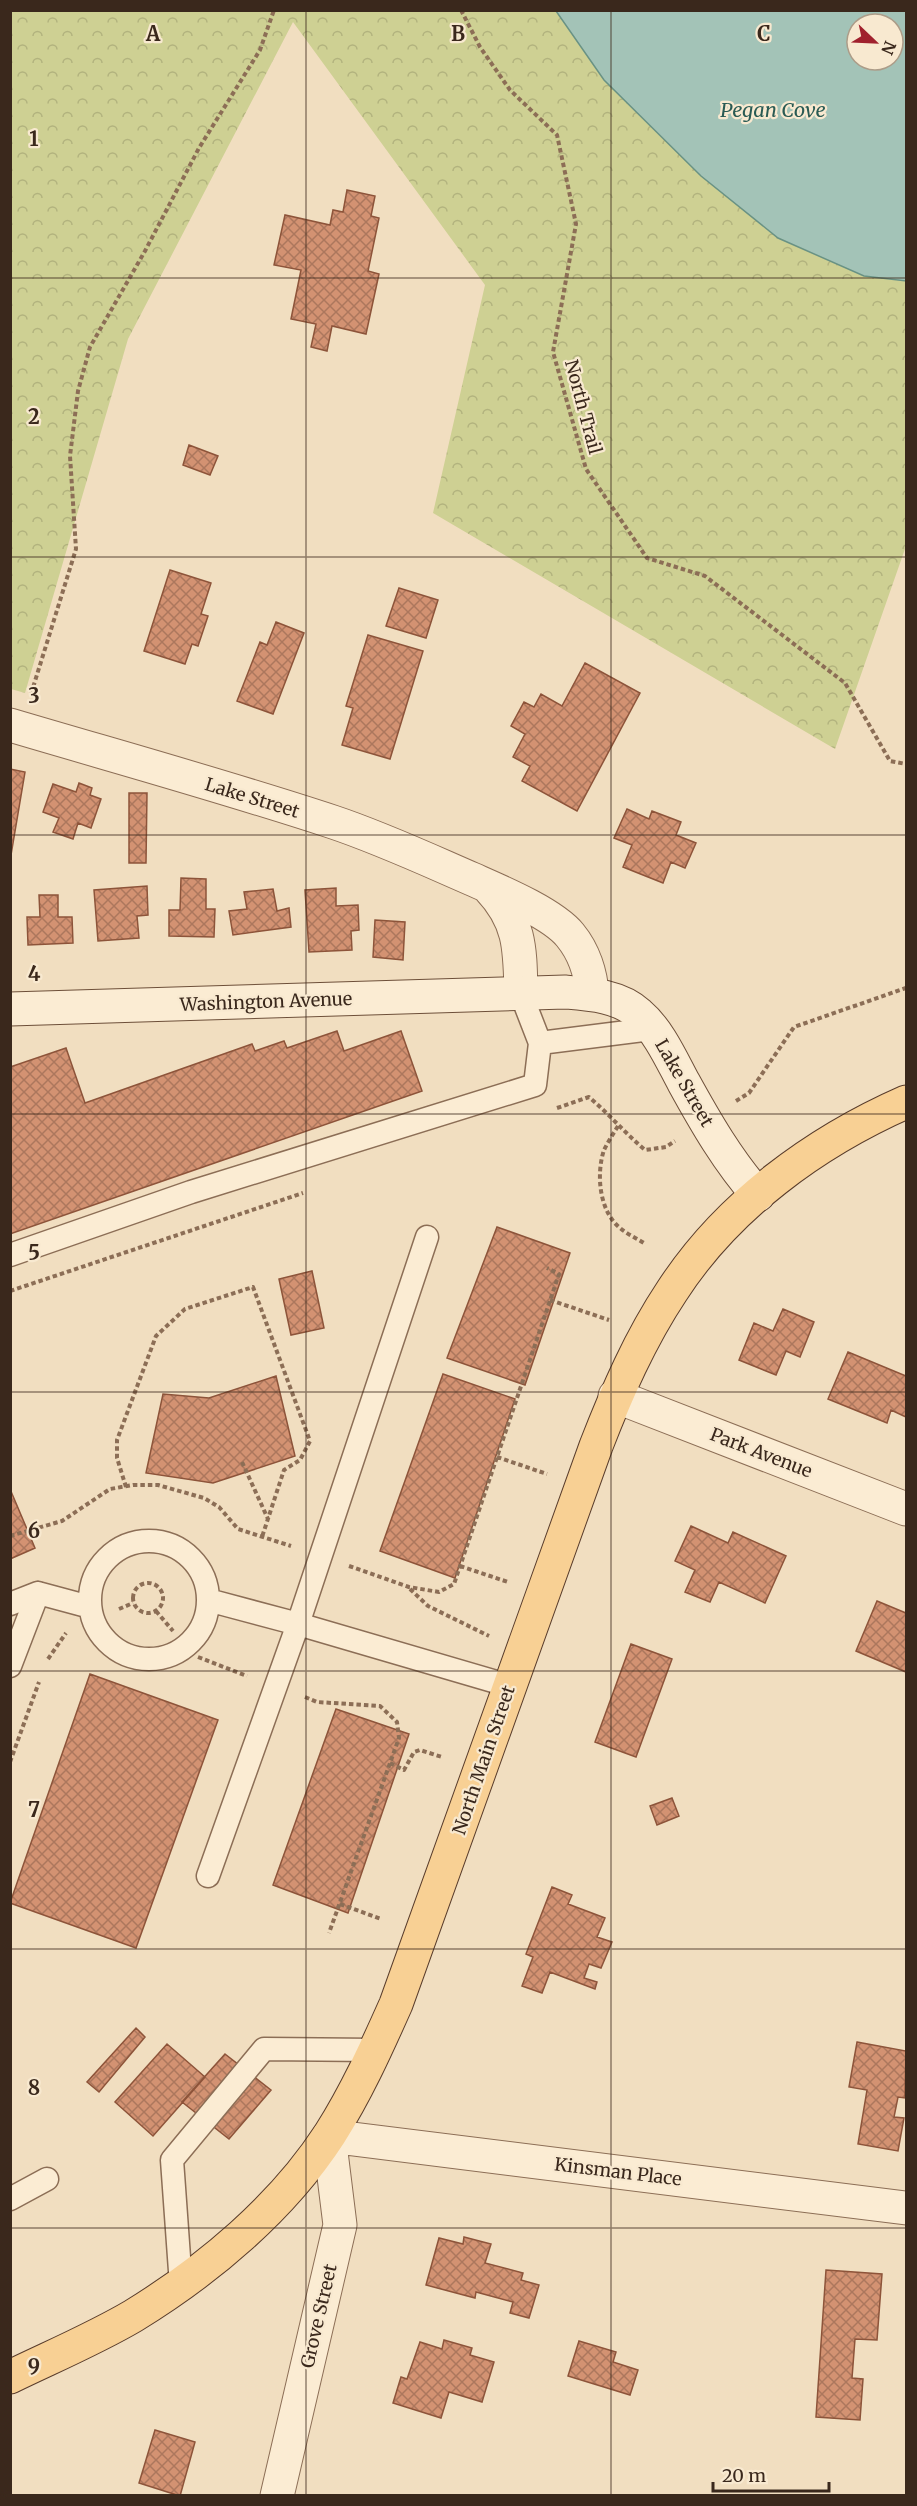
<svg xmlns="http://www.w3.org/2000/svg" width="917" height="2506" viewBox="0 0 917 2506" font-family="Merriweather,serif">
  <defs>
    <pattern id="park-crowns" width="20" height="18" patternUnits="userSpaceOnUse" patternTransform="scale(1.5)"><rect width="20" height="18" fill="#ced093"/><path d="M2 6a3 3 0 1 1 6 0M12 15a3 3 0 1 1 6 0" fill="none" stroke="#b2b37e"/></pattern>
    <pattern id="building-cross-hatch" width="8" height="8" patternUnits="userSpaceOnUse" patternTransform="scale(1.5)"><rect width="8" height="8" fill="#d39272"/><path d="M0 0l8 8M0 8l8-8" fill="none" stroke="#ac775d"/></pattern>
  </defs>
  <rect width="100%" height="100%" fill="#f1dec0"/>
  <path fill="url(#park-crowns)" d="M10,11H556L604,80L701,176L778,238L864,276L906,281V546L835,749L433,513L485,285L293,22L128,339L25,693L11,689Z"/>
  <path fill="#a3c3b7" stroke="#699284" stroke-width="1.5" fill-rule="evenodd" d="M556,11H906V281L864,276L778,238L701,176L604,80ZM857,24H893V60H857Z"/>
  <path fill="url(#building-cross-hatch)" stroke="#8d543a" stroke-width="1.5" d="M347,190L375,196L371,216L379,218L368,271L379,274L366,334L332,326L327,351L311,347L316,324L291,319L301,270L274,265L285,215L330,225L333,210L343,212Z
    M189,445L218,456L210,475L183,465Z
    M170,570L211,583L201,614L208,616L198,646L192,644L185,664L144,651Z
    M399,588L438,600L426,638L386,626Z
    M276,622L304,633L273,714L237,701L260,642L267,645Z
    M368,635L423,651L390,759L342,745L353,708L346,706Z
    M585,663L640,693L577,811L522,781L530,766L513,757L525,734L511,726L524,702L534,707L541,694L562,706Z
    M10,769L25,772L11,855H10Z
    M79,783L92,788L90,795L101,799L91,828L78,823L73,839L53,832L59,818L43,812L53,784L76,792Z
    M129,793H147L146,863H129Z
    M627,809L649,819L652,811L681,822L676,835L696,843L685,868L671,862L663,883L623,867L632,845L614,838Z
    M181,878L206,879V909H215L214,937L169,936V910H180Z
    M147,886L148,915L137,916L139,938L98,941L94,890Z
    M336,888V906L358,905L359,930L351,931L352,950L309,952L305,890Z
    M273,889L277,911L289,908L291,927L233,935L229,911L247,909L244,892Z
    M39,895H58V917H72L73,943L28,945L27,917H40Z
    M375,920L405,922L403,960L373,957Z
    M337,1031L344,1051L401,1031L422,1091L10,1234V1067L66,1048L85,1103L252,1044L255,1051L284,1041L287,1048Z
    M497,1227L570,1253L525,1385L447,1358Z
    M312,1271L324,1328L291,1335L279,1279Z
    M783,1309L814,1322L800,1357L786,1351L776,1375L739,1360L754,1323L773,1331Z
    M848,1352L906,1376V1417L891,1410L887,1423L828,1399Z
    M443,1374L515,1399L455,1578L380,1551Z
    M276,1376L295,1456L213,1483L146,1473L163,1394L209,1398Z
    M10,1489L35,1548L10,1559Z
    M691,1526L728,1543L733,1532L786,1556L765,1603L719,1582L710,1602L685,1592L695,1570L675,1561Z
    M877,1601L906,1613V1672L856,1651Z
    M631,1644L672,1659L636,1757L595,1742Z
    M90,1674L218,1720L136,1948L10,1903Z
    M336,1709L409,1734L348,1913L273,1885Z
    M672,1798L679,1816L657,1825L650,1806Z
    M552,1887L572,1895L568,1904L605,1918L597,1937L612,1942L601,1968L589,1964L584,1978L597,1982L595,1989L550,1972L542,1993L522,1986L533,1957L526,1954Z
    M136,2028L145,2037L99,2092L87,2082Z
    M857,2042L906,2051L905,2098L898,2097L894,2117L904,2118L898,2151L858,2144L867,2090L849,2087Z
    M167,2044L205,2077L153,2136L115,2102Z
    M225,2054L271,2090L229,2139L182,2102Z
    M464,2237L491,2244L485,2263L523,2273L521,2280L539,2285L529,2318L510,2313L513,2302L476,2292L475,2298L426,2285L439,2238L463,2244Z
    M826,2270L882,2274L877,2340L855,2339L852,2378L863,2379L860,2420L816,2417Z
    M444,2340L472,2348L470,2355L494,2362L482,2402L449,2392L441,2418L393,2403L401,2377L407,2379L420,2342L442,2349Z
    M579,2341L616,2352L613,2362L638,2370L630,2395L568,2376Z
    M155,2430L195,2442L180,2496L139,2483Z"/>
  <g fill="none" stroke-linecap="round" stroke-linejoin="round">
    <defs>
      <path id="lane" d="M521,994L540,1043L651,1029
        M10,1255L191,1192L535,1085L540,1043
        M90 1600a59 59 0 1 1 118 0a59 59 0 1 1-118 0Z
        M208,1600L298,1624L510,1686
        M10,1604L38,1593L90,1607
        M10,1666L38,1593
        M208,1876L298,1624L427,1237
        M10,2199L47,2179
        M181,2285L172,2160L264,2049L376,2050"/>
      <path id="street" d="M10,725C118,757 227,787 333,822C381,838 426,859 472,879C499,891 552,913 570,935C584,952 591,974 592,994
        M489,888C521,922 520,950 521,994
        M615,1396L906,1509
        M277,2496L340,2225L329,2136L906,2208"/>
      <path id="secondary" d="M10,1009L565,992C590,994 620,996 639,1014C659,1031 672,1061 684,1083C706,1123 728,1161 758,1195"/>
      <path id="primary" d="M10,2377C51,2357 94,2339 133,2316C208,2270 282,2208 330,2134C356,2093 376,2049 396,2004L596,1446C617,1392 640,1339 672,1291C727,1206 815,1142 906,1102"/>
    </defs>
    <use href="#lane" stroke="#8c6e56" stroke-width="25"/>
    <use href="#street" stroke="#8c6e56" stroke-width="35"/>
    <use href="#secondary" stroke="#6d4f39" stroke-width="35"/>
    <use href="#primary" stroke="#593c2b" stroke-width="35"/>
    <path stroke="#8c6e56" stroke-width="4" stroke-dasharray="4.5 3" stroke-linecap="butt" d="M461,10L480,47L510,90L557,135L576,224L553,352L586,469L647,558L705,576L845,683L890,761L906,764
      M31,694L76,549L70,456L78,391L90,347L145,251L199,148L260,50L274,10
      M736,1101L749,1093L794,1027L906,988
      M557,1108L589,1097C609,1114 625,1133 645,1150L666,1147L675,1141
      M618,1126C613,1134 608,1142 604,1150C596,1174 599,1211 620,1228C627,1234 636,1238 644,1243
      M10,1291L303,1193
      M550,1300L609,1320
      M497,1457L547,1474
      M242,1462L268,1519
      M126,1487L117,1458V1440L156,1336L185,1309L253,1287L310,1441L300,1460L284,1470L262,1537
      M10,1536L62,1521L110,1489L133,1485H158L204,1498L219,1507L238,1529L291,1546
      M349,1566L409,1587L439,1592L454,1584L559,1274L547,1268
      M460,1566L508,1582
      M133 1598a15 15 0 1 1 30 0a15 15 0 1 1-30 0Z
      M410,1589L428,1606L489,1636
      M119,1609L133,1603
      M156,1611L173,1631
      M198,1657L247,1676
      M48,1659L66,1633
      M305,1697L317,1702L380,1706L397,1722L399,1738L329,1933
      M10,1762L39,1682
      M390,1763L404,1770L414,1752L420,1750L442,1757
      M340,1904L381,1919"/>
    <use href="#lane" stroke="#fbecd3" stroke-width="22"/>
    <use href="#street" stroke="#fbecd3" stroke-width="33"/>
    <use href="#secondary" stroke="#fbecd3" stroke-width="33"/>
    <use href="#primary" stroke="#f8d094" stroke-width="33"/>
  </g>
  <path fill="none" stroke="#3a281c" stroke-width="1.5" stroke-opacity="0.55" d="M306,10V2496M611,10V2496M10,278H906M10,557H906M10,835H906M10,1114H906M10,1392H906M10,1671H906M10,1949H906M10,2228H906"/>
  <g text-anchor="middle" stroke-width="4.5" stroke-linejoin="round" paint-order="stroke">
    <g font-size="18" fill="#3a281c" stroke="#f8e9d0">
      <text transform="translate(583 407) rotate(75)" y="6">North Trail</text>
      <text transform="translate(252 798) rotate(17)" y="6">Lake Street</text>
      <text transform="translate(266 1002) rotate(-2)" y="6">Washington Avenue</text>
      <text transform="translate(684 1083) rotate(60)" y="6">Lake Street</text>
      <text transform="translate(761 1453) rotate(21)" y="6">Park Avenue</text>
      <text transform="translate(484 1760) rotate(-71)" y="6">North Main Street</text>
      <text transform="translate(618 2172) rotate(7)" y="6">Kinsman Place</text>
      <text transform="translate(319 2316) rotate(-77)" y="6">Grove Street</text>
    </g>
    <g font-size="20" font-style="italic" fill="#2a5b54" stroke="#f8e9d0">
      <text x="773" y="117">Pegan Cove</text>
    </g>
  </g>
  <g font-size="20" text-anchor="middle" font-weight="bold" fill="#3a281c" stroke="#f8e9d0" stroke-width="4.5" stroke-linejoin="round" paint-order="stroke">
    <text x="153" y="41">A</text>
    <text x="458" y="41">B</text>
    <text x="764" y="41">C</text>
    <text x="34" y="146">1</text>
    <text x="34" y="424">2</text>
    <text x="34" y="703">3</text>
    <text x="34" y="981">4</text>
    <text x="34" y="1260">5</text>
    <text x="34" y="1538">6</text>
    <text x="34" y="1817">7</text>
    <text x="34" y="2095">8</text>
    <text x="34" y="2374">9</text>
  </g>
  <rect width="917" height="2506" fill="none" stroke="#3a281c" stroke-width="24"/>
  <g transform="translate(875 42) rotate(113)"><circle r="28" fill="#f8e9d0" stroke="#ac9c88" stroke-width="1.5"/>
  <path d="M0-4.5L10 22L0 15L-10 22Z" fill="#a0212d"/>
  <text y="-9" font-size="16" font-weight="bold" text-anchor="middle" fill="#3a281c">N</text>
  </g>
  <path d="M713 2482v9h116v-9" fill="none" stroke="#3a281c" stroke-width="3"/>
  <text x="722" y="2482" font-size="18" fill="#3a281c" stroke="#f8e9d0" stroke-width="4.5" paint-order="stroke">20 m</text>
</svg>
